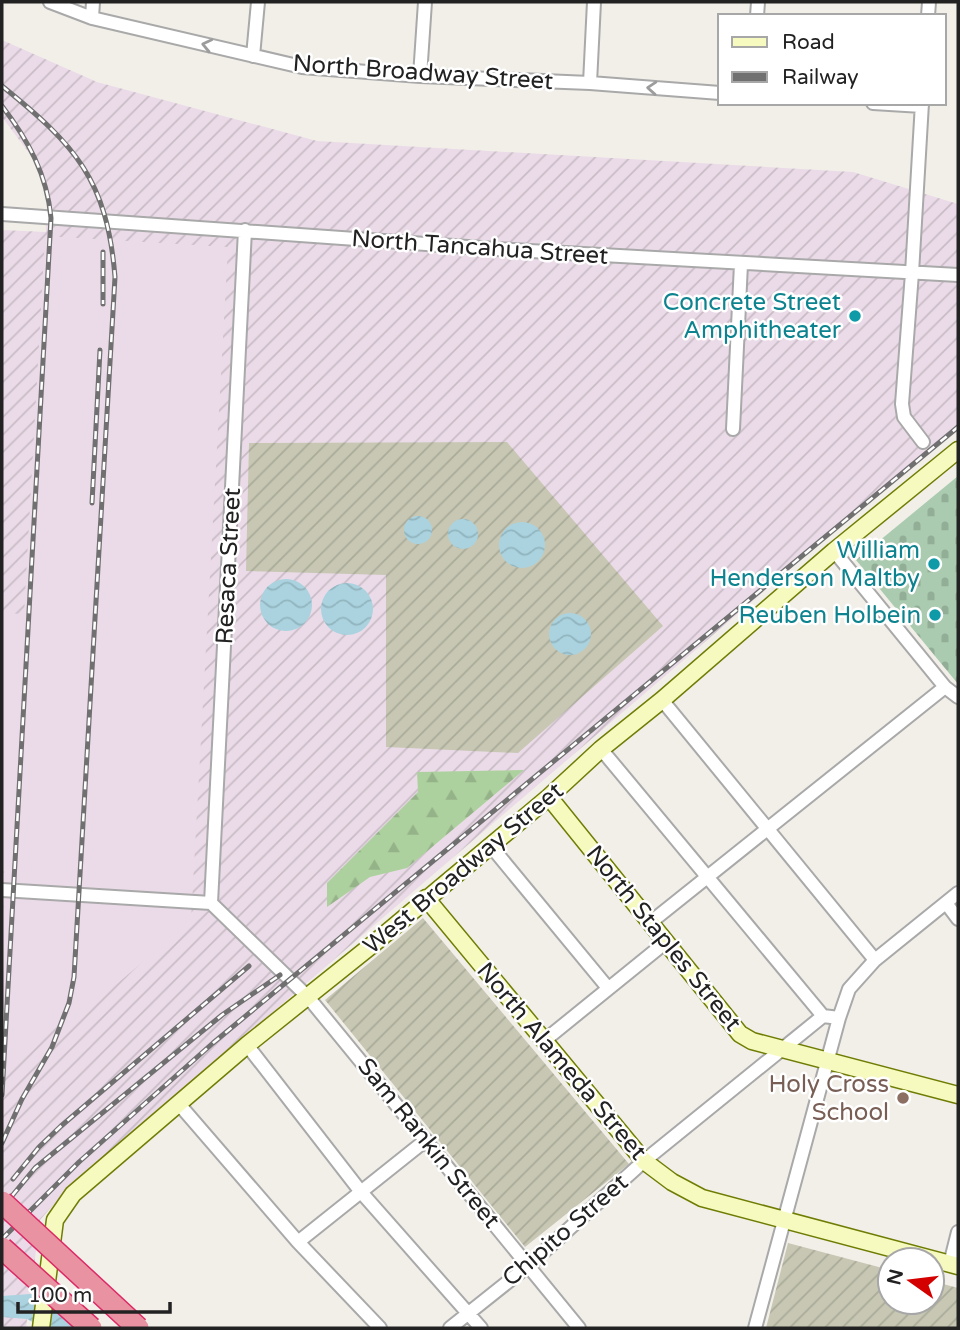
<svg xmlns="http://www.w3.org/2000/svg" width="960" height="1330" viewBox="0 0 960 1330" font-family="'Varela Round',sans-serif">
  <defs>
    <pattern id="industrial-furrows" width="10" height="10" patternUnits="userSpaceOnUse" patternTransform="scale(1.75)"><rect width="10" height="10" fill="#ebdbe8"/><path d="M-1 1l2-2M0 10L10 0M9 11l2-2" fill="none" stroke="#c9bcc7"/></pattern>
    <pattern id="construction-furrows" width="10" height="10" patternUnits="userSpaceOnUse" patternTransform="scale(1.75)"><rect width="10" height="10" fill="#c7c7b4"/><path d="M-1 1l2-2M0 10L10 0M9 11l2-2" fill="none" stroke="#abab9a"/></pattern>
    <pattern id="forest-firs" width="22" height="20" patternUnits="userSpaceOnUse" patternTransform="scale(1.75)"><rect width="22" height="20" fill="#add19e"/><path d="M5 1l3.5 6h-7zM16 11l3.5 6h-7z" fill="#95b388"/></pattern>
    <pattern id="cemetery-stones" width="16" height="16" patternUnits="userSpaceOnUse" patternTransform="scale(1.75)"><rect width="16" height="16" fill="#aacbaf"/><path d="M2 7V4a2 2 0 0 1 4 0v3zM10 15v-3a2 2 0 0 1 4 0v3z" fill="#92ae96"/></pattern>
    <pattern id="water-waves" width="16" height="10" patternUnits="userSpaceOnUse" patternTransform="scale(1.75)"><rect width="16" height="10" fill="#aad3df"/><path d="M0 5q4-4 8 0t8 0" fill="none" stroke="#92b5bf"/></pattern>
  </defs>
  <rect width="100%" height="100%" fill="#f2efe9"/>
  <path fill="url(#industrial-furrows)" d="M2,40L97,82L317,141L853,172L958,204V425L71,1185L40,1220L26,1328H2V230L46,232L47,201L42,181L32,157L2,117Z"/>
  <path fill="#ebdbe8" d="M45,236L228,247L191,921L72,1022L48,1023L2,1083V934L5,872L2,871V613L24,614Z"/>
  <path fill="url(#construction-furrows)" d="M507,442L663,626L518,753L386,747V575L246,571L249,443Z
    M423,918L629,1164L525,1247L325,1000Z
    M788,1243L890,1270V1302H932V1281L958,1288V1328H766Z"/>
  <path fill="url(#forest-firs)" d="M524,770L407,868L370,877L327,907V883L418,792L417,772Z"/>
  <path fill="url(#cemetery-stones)" d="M958,476V684L856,560Z"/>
  <path fill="url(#water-waves)" d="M404 530a14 14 0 1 1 28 0a14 14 0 1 1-28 0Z
    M448 534a15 15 0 1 1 30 0a15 15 0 1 1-30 0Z
    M499 545a23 23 0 1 1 46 0a23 23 0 1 1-46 0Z
    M260 605a26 26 0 1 1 52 0a26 26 0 1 1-52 0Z
    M321 609a26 26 0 1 1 52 0a26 26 0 1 1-52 0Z
    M549 634a21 21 0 1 1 42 0a21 21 0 1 1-42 0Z
    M30,1294L62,1297L99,1328H44L27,1319L2,1317V1296Z"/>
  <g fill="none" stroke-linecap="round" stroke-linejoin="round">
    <defs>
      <path id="street" d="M50,2L92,18L302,67L420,76L590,83L720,93
        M757,16L758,2
        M928,16L929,2
        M92,18L93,2
        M253,56L258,2
        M420,76L425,2
        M590,83L594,2
        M873,103L922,106
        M922,103L912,273L902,404L904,417L923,442
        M2,214L496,249L958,275
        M733,429L741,264
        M834,551L945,687L958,697
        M662,700L875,960
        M601,749L823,1016
        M490,845L608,988
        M2,890L211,903L308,997L579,1328
        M211,903L245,230
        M946,903L958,919
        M651,922L945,687
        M545,1040L666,942
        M247,1045L361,1192L481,1328
        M178,1103L298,1242L380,1328
        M298,1242L426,1140
        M950,1264L958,1232
        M450,1328L529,1265L644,1161L823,1016L839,1018L849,989L875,960L958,893
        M755,1328L839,1018"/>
      <path id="secondary" d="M549,797L740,1034L752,1041L958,1095
        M426,898L644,1161L672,1182L702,1198L958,1266
        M41,1328L55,1220L73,1194L247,1045L372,945L549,797L601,749L662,700L834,551L958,450"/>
    </defs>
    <use href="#street" stroke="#a9a9a9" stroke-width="16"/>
    <use href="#secondary" stroke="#707d05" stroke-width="19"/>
    <use href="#street" stroke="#fff" stroke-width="12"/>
    <use href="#secondary" stroke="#f7fabf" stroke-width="16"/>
    <defs>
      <path id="rail" d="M2,86C75,145 107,179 115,277L74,977L69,1003L52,1047L22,1099L2,1143
        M2,106C28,140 47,174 51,218L2,1095
        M103,252V304
        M92,503L100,350
        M13,1179L39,1147L61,1126L249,966
        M2,1208L35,1168L222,1015L280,975
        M2,1239L79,1162L213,1043L958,427"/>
    </defs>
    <use href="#rail" stroke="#707070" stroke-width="5"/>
    <use href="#rail" stroke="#fff" stroke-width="2.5" stroke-dasharray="8" stroke-linecap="butt"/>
    <defs>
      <path id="highway-bridge" d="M2,1202L138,1328
        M2,1248L91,1328"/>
    </defs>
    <use href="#highway-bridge" stroke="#dc2a67" stroke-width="24" stroke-linecap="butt"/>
    <use href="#highway-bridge" stroke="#e892a2" stroke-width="21"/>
  </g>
  <defs><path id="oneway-chevron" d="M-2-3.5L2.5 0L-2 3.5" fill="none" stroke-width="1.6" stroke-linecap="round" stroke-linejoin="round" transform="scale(1.75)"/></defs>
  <g stroke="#9c9c9c">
    <use href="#oneway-chevron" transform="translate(207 45) rotate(-167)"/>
    <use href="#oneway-chevron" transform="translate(652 88) rotate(-176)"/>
  </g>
  <g fill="#0f9aa8" stroke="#fff" stroke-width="2.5">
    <circle cx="855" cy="316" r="7"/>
    <circle cx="934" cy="564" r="7"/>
    <circle cx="935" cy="615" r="7"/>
  </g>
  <circle fill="#8d6e63" stroke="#fff" stroke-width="2.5" cx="903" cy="1098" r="7"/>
  <g text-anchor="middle" stroke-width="5" stroke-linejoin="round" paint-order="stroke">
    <g font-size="24" fill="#222" stroke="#fff">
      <text transform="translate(423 72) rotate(4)" y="8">North Broadway Street</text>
      <text transform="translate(480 247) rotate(4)" y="8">North Tancahua Street</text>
      <text transform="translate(228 566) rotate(-87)" y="8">Resaca Street</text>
      <text transform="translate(463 868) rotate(-40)" y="8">West Broadway Street</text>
      <text transform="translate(664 938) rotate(51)" y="8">North Staples Street</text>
      <text transform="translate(562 1061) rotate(50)" y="8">North Alameda Street</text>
      <text transform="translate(429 1143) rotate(51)" y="8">Sam Rankin Street</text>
      <text transform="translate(565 1230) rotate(-41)" y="8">Chipito Street</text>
    </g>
    <g font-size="24" fill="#0d838f" stroke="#fff" text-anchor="end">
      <text x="841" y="310">Concrete Street<tspan x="841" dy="28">Amphitheater</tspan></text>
      <text x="920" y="558">William<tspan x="920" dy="28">Henderson Maltby</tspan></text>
      <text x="921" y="623">Reuben Holbein</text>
    </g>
    <g font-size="24" fill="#785e54" stroke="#fff" text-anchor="end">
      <text x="889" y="1092">Holy Cross<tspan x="889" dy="28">School</tspan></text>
    </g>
  </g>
  <rect width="960" height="1330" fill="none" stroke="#222222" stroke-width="7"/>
  <rect x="718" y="14" width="228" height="91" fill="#ffffff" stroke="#a7a7a7" stroke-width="2"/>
  <rect x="732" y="37" width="35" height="10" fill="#f7fabf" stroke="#a7a7a7" stroke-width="2"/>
  <text x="782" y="49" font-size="21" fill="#222222">Road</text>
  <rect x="732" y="72" width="35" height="10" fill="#707070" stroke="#a7a7a7" stroke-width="2"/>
  <text x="782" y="84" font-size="21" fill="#222222">Railway</text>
  <g transform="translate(911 1281) rotate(284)"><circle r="33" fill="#ffffff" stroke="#a7a7a7" stroke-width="2"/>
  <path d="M0-5L12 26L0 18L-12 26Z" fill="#d40000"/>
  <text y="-10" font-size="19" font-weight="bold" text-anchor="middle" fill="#222222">N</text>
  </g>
  <path d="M18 1302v10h152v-10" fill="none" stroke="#222222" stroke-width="3.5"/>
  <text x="28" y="1302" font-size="21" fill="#222222" stroke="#ffffff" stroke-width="5" paint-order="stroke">100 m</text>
</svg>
